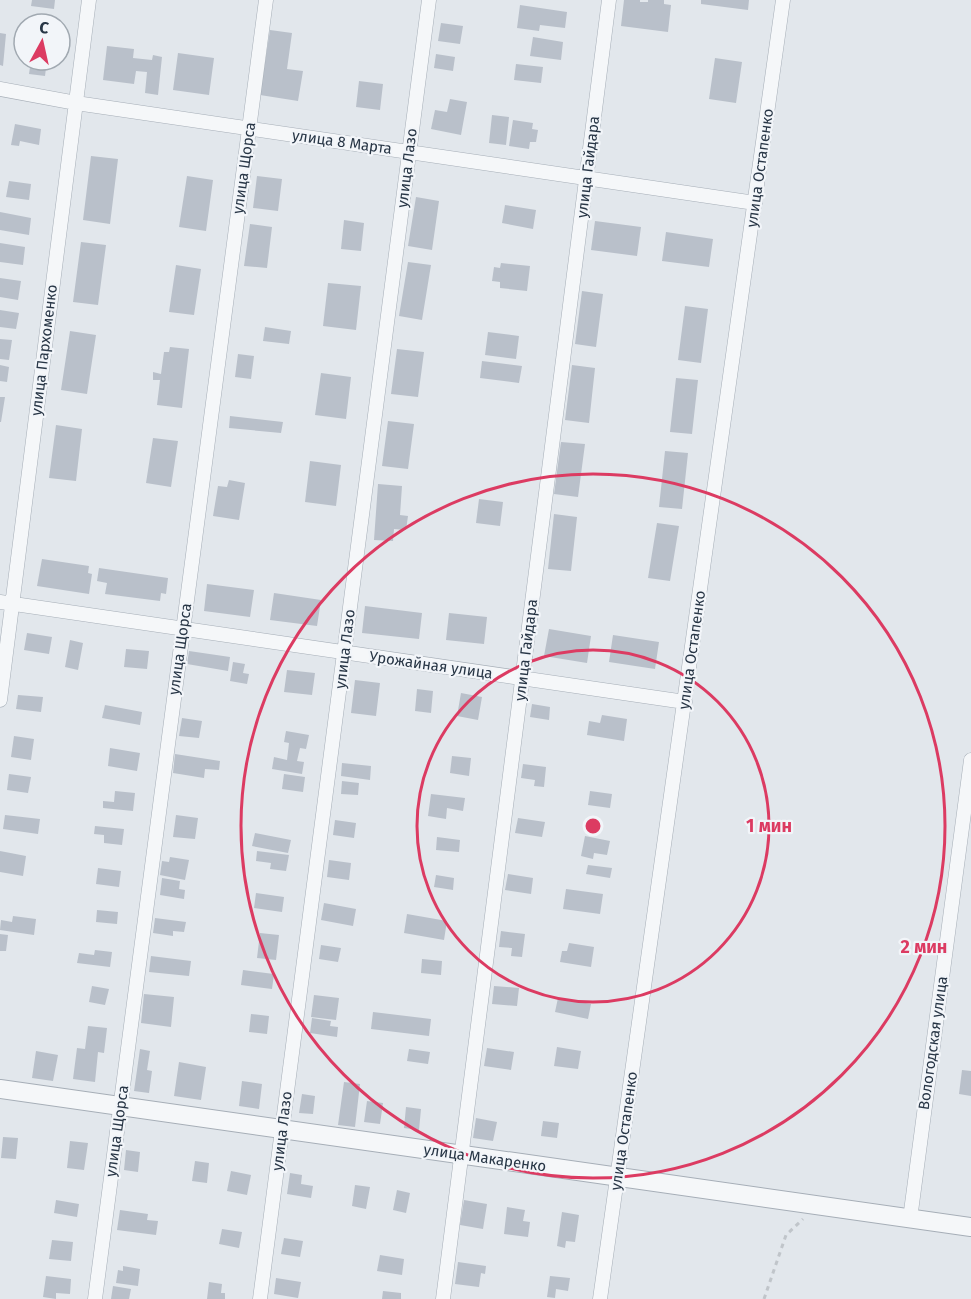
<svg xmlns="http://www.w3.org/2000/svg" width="971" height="1299" viewBox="0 0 971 1299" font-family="'Fira Sans',sans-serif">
  <rect width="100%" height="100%" fill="#e2e7ec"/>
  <path fill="#b9c0ca" d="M32,0H55L54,9L31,6Z
    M624,0H640V2H648V0H664V4L671,5L668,32L621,26Z
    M701,0H749L748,10L701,4Z
    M520,5L567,12L565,28L540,25L539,31L517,28Z
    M441,23L463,26L460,44L438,41Z
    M270,30L292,33L287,69L303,71L298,101L260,95Z
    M0,33L6,34L3,66L0,65Z
    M533,37L563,42L561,60L530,56Z
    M107,46L134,49L133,58L152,60L153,55L162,57L158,95L145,93L147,72L136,71L134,84L103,80Z
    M178,53L214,58L209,95L173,90Z
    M436,54L455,57L453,71L434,68Z
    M715,58L742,62L736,103L709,99Z
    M31,60H47L45,76L29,74Z
    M516,64L543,67L541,83L514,80Z
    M359,81L383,84L380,110L356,107Z
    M450,99L467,102L461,135L431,129L435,110L447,112Z
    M492,115L509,117L506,145L489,143Z
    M513,120L533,123L532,129L538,130L536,142H530L529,149L509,146Z
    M15,124L41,129L39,145L20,141L19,146L11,145Z
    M91,156L118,159L110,224L83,220Z
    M187,176L213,180L206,231L179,227Z
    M257,176L282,179L278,211L253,208Z
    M9,181L31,184L29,200L6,197Z
    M416,197L439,201L432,250L408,246Z
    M505,205L536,210L533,229L502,223Z
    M0,212L31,218L29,235L0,230Z
    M344,220L364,223L361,251L341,249Z
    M595,221L641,227L637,256L591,250Z
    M250,224L272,227L267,268L244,266Z
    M666,232L713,239L709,267L662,261Z
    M81,242L106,245L98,305L73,302Z
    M0,243L25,247L23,265L0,262Z
    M408,262L431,265L422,320L399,316Z
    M501,263L530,266L527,291L500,288V282L492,281L494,267L500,268Z
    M176,265L201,269L194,315L169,312Z
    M0,278L21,281L18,300L0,297Z
    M328,283L361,286L356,330L323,326Z
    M582,291L603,294L596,347L575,344Z
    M685,306L708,309L701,363L678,360Z
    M0,310L19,313L16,329L0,327Z
    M265,327L291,331L289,344L263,341Z
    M70,331L96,335L87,394L61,390Z
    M488,332L519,336L516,359L485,355Z
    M0,339L12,340L9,360L0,359Z
    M170,347L189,349L182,408L157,405L160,380H153V372L161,374L164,352H169Z
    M397,349L424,352L418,397L391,394Z
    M238,354L254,356L251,379L235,377Z
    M482,361L522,366L519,383L480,378Z
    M0,365L9,367L7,382L0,381Z
    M572,365L595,368L589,423L565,420Z
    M321,373L351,377L346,419L315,415Z
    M676,378L698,380L692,434L670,432Z
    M0,397H5L1,422H0Z
    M230,416L283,422L281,433L229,428Z
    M388,421L414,424L408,469L382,466Z
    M56,425L82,429L76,481L49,478Z
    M153,438L178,441L171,487L146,483Z
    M561,442L585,444L578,497L554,494Z
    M665,451L688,453L682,509L659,507Z
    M310,461L341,465L336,506L305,502Z
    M229,480L245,483L239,520L213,516L218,486L227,487Z
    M378,484L402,486L400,515L408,516L406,530L394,529L393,541L374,540Z
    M479,499L503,502L500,526L476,523Z
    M554,514L577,517L571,571L548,569Z
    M657,523L679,526L670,581L648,578Z
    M42,559L89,566L88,573L92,574L89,594L37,586Z
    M99,568L168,578L166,594L161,593L160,601L105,594L107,583L97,581Z
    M207,584L254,590L250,617L204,611Z
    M274,593L321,600L317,626L270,620Z
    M365,606L422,613L419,639L362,633Z
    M449,613L487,617L484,644L446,640Z
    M549,629L591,636L587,663L544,656Z
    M27,633L52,637L49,654L24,650Z
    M613,635L659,642L655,669L609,662Z
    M70,640L83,643L78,670L65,667Z
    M126,649L149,651L147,669L124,667Z
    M189,651L230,657L228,671L187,664Z
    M233,662L245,664L243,673L249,674L247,684L230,681Z
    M287,670L315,673L312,695L284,692Z
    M355,680L380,683L376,716L351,713Z
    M417,689L433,691L431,713L415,711Z
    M461,693L482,697L478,720L457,716Z
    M18,695L43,697L41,712L16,709Z
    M532,704L550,707L549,720L530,717Z
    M105,705L142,712L140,725L102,718Z
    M602,715L627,719L624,741L587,735L589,721L600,723Z
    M182,718L202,721L199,738L179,736Z
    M286,731L309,735L306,749L300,748L297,761L304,762L302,774L272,769L274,757L287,760L289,743L284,742Z
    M14,736L34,739L31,760L11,757Z
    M110,748L140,753L137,771L108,766Z
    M175,754L220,761L219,770L205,769L204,778L173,773Z
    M452,756L471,758L469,776L450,773Z
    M342,763L371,766L370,780L341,776Z
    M523,764L546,767L544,787L534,786L535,780L521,778Z
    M9,774L31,777L28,793L7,790Z
    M284,774L305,777L303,792L282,789Z
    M342,781L359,783L358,795L341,794Z
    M115,791L135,793L133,811L103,808V801L114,802Z
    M590,791L612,794L610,808L588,805Z
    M431,794L465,798L463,811L447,808L446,819L428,816Z
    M5,815L40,819L38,834L3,829Z
    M176,815L198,818L195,839L173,837Z
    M518,818L545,822L542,837L515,833Z
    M335,820L356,823L354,838L333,835Z
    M95,826L124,829L122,845L104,843V835L94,834Z
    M255,833L291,840L288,853L252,846Z
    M585,836L610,841L607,855L594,853L593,859L581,856Z
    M437,837L460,840L459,852L436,850Z
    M0,851L26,856L23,876L0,872Z
    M257,851L289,855L286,871L270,869L271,863L256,861Z
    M170,857L189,860L185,880L160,875L162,861L169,862Z
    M329,860L351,863L349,880L327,877Z
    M588,865L612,868L610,878L586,874Z
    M98,868L121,871L119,887L96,884Z
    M508,874L533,878L531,894L505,890Z
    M436,875L454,878L453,890L434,887Z
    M162,878L180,881L179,889L185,890L184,899L160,895Z
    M566,889L603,894L600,914L563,909Z
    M256,893L284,897L282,912L254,908Z
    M324,903L356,909L353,926L321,920Z
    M97,910L118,912L117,924L96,922Z
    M407,914L447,921L444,940L404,933Z
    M13,916L36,919L34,935L0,930L1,920L12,922Z
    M155,918L186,922L184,932L173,931V936L153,933Z
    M501,931L525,934L522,957L511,956L512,948L499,947Z
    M260,933L279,935L276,960L257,958Z
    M0,934L8,935L6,951H0Z
    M569,943L594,947L591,967L560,962L562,951H567Z
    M321,945L341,948L338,962L319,959Z
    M95,950L112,952L110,967L77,963L79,953L94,955Z
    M151,956L191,961L189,976L149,972Z
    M422,959L442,961L441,975L421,973Z
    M243,970L274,974L272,989L241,985Z
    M92,986L109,989L105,1005L89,1002Z
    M494,986L519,988L517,1006L492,1004Z
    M144,994L174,997L171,1027L141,1023Z
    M314,995L339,998L336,1020L311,1017Z
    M558,998L591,1004L588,1019L555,1012Z
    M373,1012L431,1019L429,1036L371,1029Z
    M251,1014L269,1016L267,1034L249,1032Z
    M312,1018L331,1021L330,1026L338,1027L337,1037L310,1033Z
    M88,1026L107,1028L104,1053L98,1052L95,1082L73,1079L77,1048L85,1049Z
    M557,1047L581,1051L578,1069L554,1066Z
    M487,1048L514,1052L511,1070L484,1066Z
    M140,1049L150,1051L147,1070L152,1071L149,1093L134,1091Z
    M409,1049L430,1052L428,1064L407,1061Z
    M36,1051L58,1055L53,1081L32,1078Z
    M179,1062L206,1067L201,1100L174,1096Z
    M962,1070L971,1071V1096L959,1094Z
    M242,1081L262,1084L259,1109L239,1106Z
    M344,1082L360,1084L355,1127L338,1125Z
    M302,1094L315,1096L313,1114L299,1113Z
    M367,1101L383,1103L380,1124L364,1122Z
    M406,1107L421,1109L419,1130L404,1128Z
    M476,1118L497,1122L493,1141L473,1138Z
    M543,1121L559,1123L557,1138L541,1136Z
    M3,1137L18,1138L16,1159L1,1158Z
    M70,1141L88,1143L84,1170L67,1168Z
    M126,1150L140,1152L138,1172L124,1170Z
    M195,1161L209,1163L207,1183L192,1181Z
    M231,1171L251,1175L247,1195L227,1191Z
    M290,1173L302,1175L301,1184L313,1186L311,1198L287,1194Z
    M355,1185L370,1187L366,1209L352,1206Z
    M397,1190L410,1193L406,1213L393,1210Z
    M56,1200L79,1204L77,1217L54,1213Z
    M464,1200L487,1204L483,1229L460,1225Z
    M507,1207L525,1210L523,1221L530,1222L528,1237L504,1234Z
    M120,1210L148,1214L147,1220L158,1221L156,1235L117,1230Z
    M562,1212L579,1215L575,1242L566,1241L565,1248L557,1246Z
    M222,1229L242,1232L239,1248L219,1244Z
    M284,1238L303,1241L300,1257L281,1254Z
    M52,1240L73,1242L71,1261L49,1259Z
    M380,1255L404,1259L402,1275L377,1271Z
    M458,1262L486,1266L485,1274L481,1273L479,1287L455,1284Z
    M123,1266L140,1269L138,1286L116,1283L118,1270L123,1271Z
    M46,1276L71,1279L70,1294L56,1293V1299L43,1297Z
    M550,1276L570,1278L568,1291L556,1289L555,1298L547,1297Z
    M276,1278L301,1282L298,1298L274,1294Z
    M209,1282L222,1284L221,1293H225V1299H207Z
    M113,1286L131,1289L129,1299H111Z
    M383,1291L401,1293V1299H382Z"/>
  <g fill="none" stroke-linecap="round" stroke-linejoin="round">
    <defs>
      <path id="minor" d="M0,89L76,103L755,203
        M0,602L685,702
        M0,700L89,0
        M910,1219L971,760
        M95,1299L266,0
        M260,1299L429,0
        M443,1299L609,0
        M600,1299L783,0"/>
      <path id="tertiary" d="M0,1089L971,1227"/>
    </defs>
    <use href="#minor" stroke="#a6aeb7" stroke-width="15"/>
    <use href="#tertiary" stroke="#a6aeb7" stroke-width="20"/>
    <path stroke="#c0c5ca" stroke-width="3" stroke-dasharray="4.5 4.5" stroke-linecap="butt" d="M764,1299L786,1235L803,1219"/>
    <use href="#minor" stroke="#f5f7f9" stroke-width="14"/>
    <use href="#tertiary" stroke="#f5f7f9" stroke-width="18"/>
  </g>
  <g fill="none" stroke="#dc3b62" stroke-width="3">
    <circle cx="593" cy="826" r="176"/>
    <circle cx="593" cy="826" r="352"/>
  </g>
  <g text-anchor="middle" stroke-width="4.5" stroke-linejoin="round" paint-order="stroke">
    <g font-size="15" fill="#283646" stroke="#f2f5f9">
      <text transform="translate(342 142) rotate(8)" y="5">улица 8 Марта</text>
      <text transform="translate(588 167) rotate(-83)" y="5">улица Гайдара</text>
      <text transform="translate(244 168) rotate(-82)" y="5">улица Щорса</text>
      <text transform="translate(407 168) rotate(-83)" y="5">улица Лазо</text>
      <text transform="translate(760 168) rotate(-82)" y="5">улица Остапенко</text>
      <text transform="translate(44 350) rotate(-83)" y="5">улица Пархоменко</text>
      <text transform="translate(180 649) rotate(-82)" y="5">улица Щорса</text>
      <text transform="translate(345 649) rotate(-83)" y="5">улица Лазо</text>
      <text transform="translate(526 650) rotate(-83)" y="5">улица Гайдара</text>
      <text transform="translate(692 650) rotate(-82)" y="5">улица Остапенко</text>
      <text transform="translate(431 665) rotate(8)" y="5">Урожайная улица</text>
      <text transform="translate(933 1043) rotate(-82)" y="5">Вологодская улица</text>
      <text transform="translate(117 1131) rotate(-82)" y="5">улица Щорса</text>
      <text transform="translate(282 1131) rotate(-83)" y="5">улица Лазо</text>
      <text transform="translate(624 1131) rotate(-82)" y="5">улица Остапенко</text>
      <text transform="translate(485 1158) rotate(8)" y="5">улица Макаренко</text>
    </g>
  </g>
  <circle cx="593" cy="826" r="9" fill="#dc3b62" stroke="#f2f5f9" stroke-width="3"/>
  <g font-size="18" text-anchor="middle" font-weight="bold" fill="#dc3b62" stroke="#f2f5f9" stroke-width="4.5" stroke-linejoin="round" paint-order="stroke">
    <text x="769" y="832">1 мин</text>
    <text x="924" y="953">2 мин</text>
  </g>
  <g transform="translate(42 42) rotate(8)"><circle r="28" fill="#f2f5f9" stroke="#a1a9b1" stroke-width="1.5"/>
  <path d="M0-4.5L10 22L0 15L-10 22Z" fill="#dc3b62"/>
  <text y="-9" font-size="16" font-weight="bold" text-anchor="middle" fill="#283646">С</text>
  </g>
</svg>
